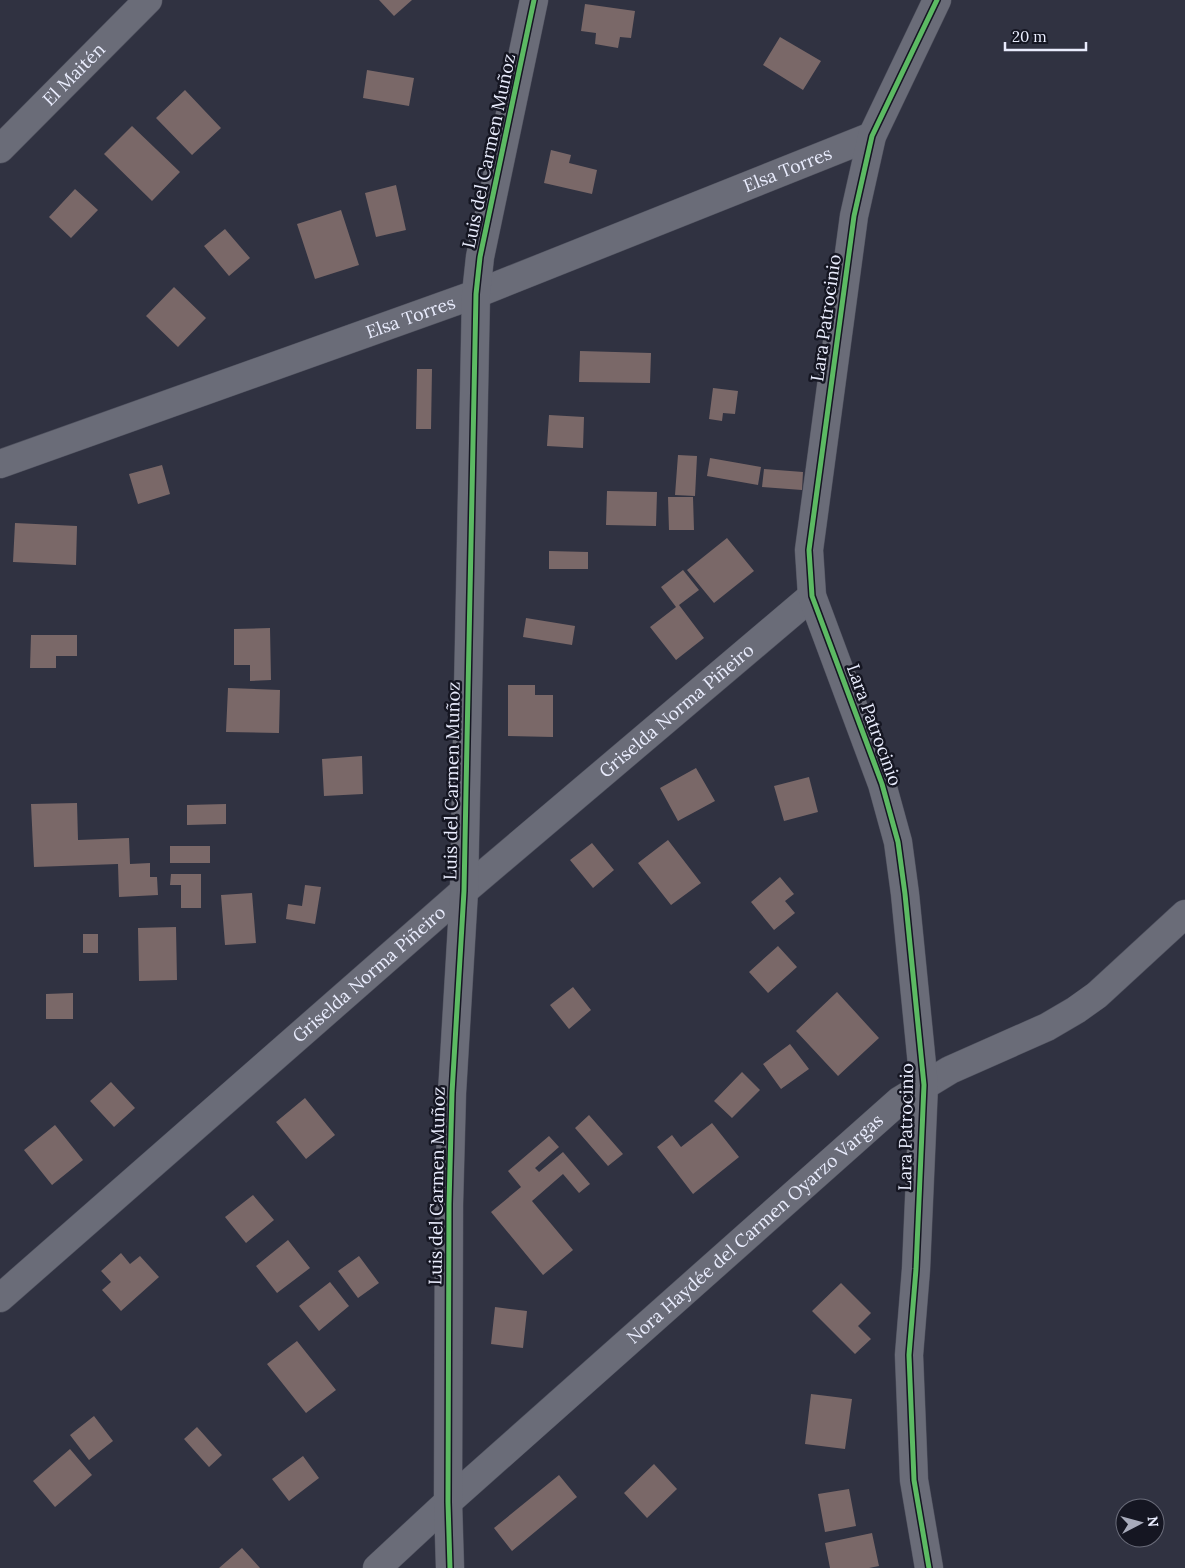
<svg xmlns="http://www.w3.org/2000/svg" width="1185" height="1568" viewBox="0 0 1185 1568" font-family="Lora,serif">
  <rect width="100%" height="100%" fill="#303241"/>
  <path fill="#7a6868" d="M379,0H412L394,16Z
    M585,4L635,11L631,38L620,37L618,48L595,44L596,33L581,31Z
    M780,37L821,61L803,90L763,65Z
    M367,70L414,78L409,106L363,98Z
    M185,90L221,128L192,155L156,118Z
    M132,126L180,172L152,201L104,154Z
    M551,150L571,155L569,163L597,170L592,194L544,183Z
    M396,185L406,230L376,237L365,193Z
    M75,189L98,210L71,238L49,217Z
    M341,210L359,265L315,279L297,224Z
    M225,229L250,258L229,276L204,246Z
    M174,287L206,318L178,347L146,316Z
    M580,351L651,353L650,383L579,382Z
    M417,369H432L431,429H416Z
    M713,388L738,391L735,414L723,413L722,421L709,419Z
    M549,415L584,417L583,448L547,446Z
    M678,455L697,456L695,496L675,495Z
    M710,458L761,467L758,485L707,476Z
    M162,465L170,494L138,504L129,474Z
    M764,469L803,472L802,490L762,487Z
    M607,491L657,492L656,526L606,525Z
    M668,497H693L694,530H669Z
    M15,523L77,526L76,565L13,562Z
    M727,538L754,571L714,603L687,570Z
    M549,551L588,552V569H549Z
    M683,570L699,590L679,605L704,638L676,660L650,627L676,607L661,587Z
    M526,618L575,626L572,645L523,637Z
    M270,628L271,680L250,681V665H234V629Z
    M31,635H77V656H56V668H30Z
    M508,685H535V695H553V737L508,736Z
    M228,688L280,690L279,733L226,732Z
    M362,756L363,794L324,796L322,759Z
    M696,768L715,801L678,821L660,788Z
    M809,777L818,812L784,821L774,786Z
    M77,803L78,840L129,838L130,864L150,863V877H157L158,895L119,897L118,864L34,867L31,804Z
    M226,804V824L187,825V805Z
    M668,840L701,883L671,905L638,863Z
    M592,843L614,870L593,888L570,860Z
    M170,846H210V863H170Z
    M171,874H201V908H181V885H170Z
    M780,877L794,894L785,901L795,913L774,930L751,902Z
    M305,885L321,887L315,924L286,919L288,904L302,906Z
    M252,893L256,943L225,945L221,895Z
    M176,927L177,980L139,981L138,928Z
    M83,934H98V953H83Z
    M778,946L797,967L768,993L749,972Z
    M573,987L591,1010L569,1029L550,1005Z
    M837,992L879,1038L838,1076L796,1031Z
    M73,993V1019H46V994Z
    M790,1044L809,1069L781,1089L763,1064Z
    M742,1072L760,1090L732,1118L714,1101Z
    M111,1082L135,1108L114,1127L90,1101Z
    M305,1098L335,1135L306,1159L276,1122Z
    M589,1115L623,1154L608,1166L575,1128Z
    M712,1123L739,1157L693,1194L657,1147L672,1135L681,1147Z
    M55,1125L83,1160L52,1185L24,1150Z
    M549,1136L559,1147L535,1168L539,1172L563,1152L590,1184L579,1193L563,1174L532,1201L573,1250L543,1275L491,1212L521,1187L508,1171Z
    M253,1195L274,1220L246,1243L225,1217Z
    M288,1240L310,1268L277,1293L256,1266Z
    M121,1253L130,1264L140,1256L159,1277L121,1311L102,1290L111,1282L101,1271Z
    M359,1256L379,1283L358,1298L338,1271Z
    M330,1282L349,1306L319,1331L299,1306Z
    M841,1283L871,1313L858,1326L871,1339L855,1354L812,1311Z
    M495,1307L527,1311L523,1348L491,1344Z
    M297,1341L336,1390L306,1413L267,1364Z
    M811,1394L852,1399L845,1449L805,1444Z
    M94,1416L113,1441L89,1460L70,1435Z
    M197,1427L222,1455L209,1467L184,1439Z
    M70,1449L92,1475L55,1507L33,1481Z
    M303,1456L319,1478L289,1501L272,1479Z
    M654,1464L677,1489L647,1518L624,1493Z
    M559,1475L577,1497L512,1551L494,1528Z
    M849,1489L856,1526L825,1532L818,1494Z
    M872,1533L879,1566L869,1568H830L825,1543Z
    M242,1548L260,1568H219Z"/>
  <g fill="none" stroke-linecap="round" stroke-linejoin="round">
    <defs>
      <g id="minor">
        <path id="s1" d="M0,149L148,0"/>
        <path id="s2" d="M0,464L476,294L872,136"/>
        <path id="s3" d="M0,1298L464,891L812,596"/>
        <path id="s4" d="M377,1568L448,1502L899,1101L950,1070L1047,1027L1076,1010L1097,995L1185,914"/>
        <path d="M450,1568L448,1502L449,1204L452,1093L464,891L476,294L480,257L534,0"/>
        <path d="M929,1568L914,1480L909,1355L916,1269L924,1085L905,894L898,842L882,784L812,596L809,550L854,216L872,136L937,0"/>
      </g>
    </defs>
    <use href="#minor" stroke="#4f515e" stroke-width="29"/>
    <use href="#minor" stroke="#6a6c78" stroke-width="28"/>
    <defs>
      <path id="cycleway" d="M450,1568L448,1502L449,1204L452,1093L464,891L476,294L480,257L534,0
        M929,1568L914,1480L909,1355L916,1269L924,1085L905,894L898,842L882,784L812,596L809,550L854,216L872,136L937,0"/>
    </defs>
    <use href="#cycleway" stroke="#151622" stroke-width="8"/>
    <use href="#cycleway" stroke="#5cba63" stroke-width="5"/>
  </g>
  <g text-anchor="middle" stroke-width="5" stroke-linejoin="round" paint-order="stroke">
    <g font-size="18" fill="#e9ecfd" stroke="#151622">
      <text dy="6" stroke="none"><textPath href="#s1" startOffset="105">El Maitén</textPath></text>
      <text transform="translate(489 151) rotate(-78)" y="6">Luis del Carmen Muñoz</text>
      <text dy="6" stroke="none"><textPath href="#s2" startOffset="841">Elsa Torres</textPath></text>
      <text dy="6" stroke="none"><textPath href="#s2" startOffset="436">Elsa Torres</textPath></text>
      <text transform="translate(826 318) rotate(-82)" y="6">Lara Patrocinio</text>
      <text dy="6" stroke="none"><textPath href="#s3" startOffset="896">Griselda Norma Piñeiro</textPath></text>
      <text transform="translate(874 725) rotate(70)" y="6">Lara Patrocinio</text>
      <text transform="translate(452 781) rotate(-89)" y="6">Luis del Carmen Muñoz</text>
      <text dy="6" stroke="none"><textPath href="#s3" startOffset="491">Griselda Norma Piñeiro</textPath></text>
      <text transform="translate(906 1127) rotate(-89)" y="6">Lara Patrocinio</text>
      <text transform="translate(437 1186) rotate(-89)" y="6">Luis del Carmen Muñoz</text>
      <text dy="6" stroke="none"><textPath href="#s4" startOffset="508">Nora Haydée del Carmen Oyarzo Vargas</textPath></text>
    </g>
  </g>
  <g transform="translate(1140 1523) rotate(84)"><circle r="24" fill="#151622" stroke="#6a6c7a"/>
  <path d="M0-4L9 19L0 12L-9 19Z" fill="#a8abbb"/>
  <text y="-8" font-size="14" font-weight="bold" text-anchor="middle" fill="#e9ecfd">N</text>
  </g>
  <path d="M1005 42v8h81v-8" fill="none" stroke="#e9ecfd" stroke-width="2.5"/>
  <text x="1012" y="42" font-size="15" fill="#e9ecfd" stroke="#151622" stroke-width="4" paint-order="stroke">20 m</text>
</svg>
